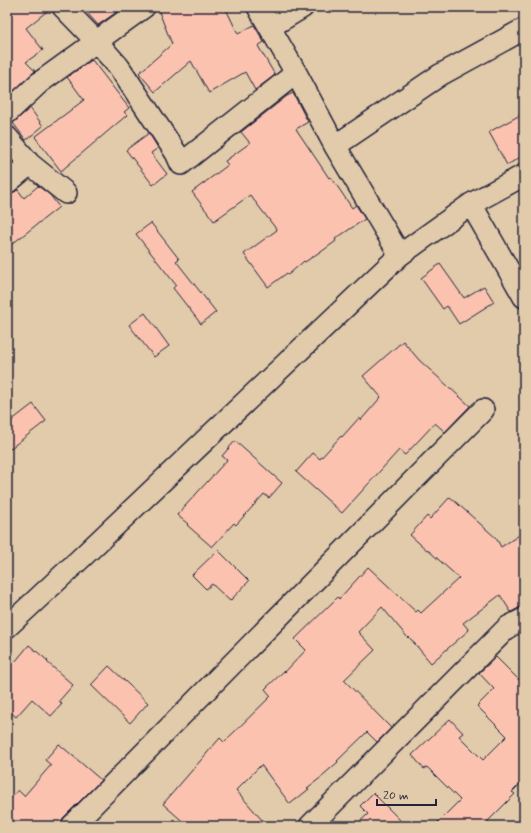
<svg xmlns="http://www.w3.org/2000/svg" width="531" height="833" viewBox="0 0 531 833" font-family="Mynerve,sans-serif">
  <rect width="100%" height="100%" fill="#e2cbab"/>
  <filter id="ink" filterUnits="userSpaceOnUse"><feTurbulence type="fractalNoise" baseFrequency=".025" numOctaves="2"/><feDisplacementMap in="SourceGraphic" scale="8" xChannelSelector="R" yChannelSelector="G"/><feConvolveMatrix kernelMatrix="1 2 1 2 8 2 1 2 1" color-interpolation-filters="sRGB"/></filter>
  <g filter="url(#ink)">
    <path fill="#fbc3af" stroke="#22223b" d="M7,7H51V8L26,28L43,50L26,62L35,71L7,97Z
      M82,7H124L98,25Z
      M157,7H225L238,34L254,25L264,42L258,46L275,75L255,90L245,72L209,93L191,61L155,92L139,73L172,44Z
      M92,60L129,108L124,112L127,115L61,171L35,137L84,100L67,77Z
      M293,93L308,122L296,129L329,178L331,177L352,208L356,205L365,219L335,239L336,241L321,252V251L305,262L304,261L288,275L287,273L268,287L244,254L277,230L250,195L214,221L192,192L228,165L225,161L250,143L241,132L287,96Z
      M30,108L43,126L26,140L13,123Z
      M524,113V155L507,165L489,132Z
      M149,133L158,148L151,153L167,174L153,185L126,150Z
      M38,186L50,195L59,207L7,248V195H9L14,192L18,190L24,198Z
      M151,223L179,259L176,261L216,312L201,324L173,288L176,285L136,234Z
      M440,264L464,298L484,286L494,302L459,324L447,306L443,309L421,278Z
      M145,313L169,346L154,357L129,325Z
      M403,341L419,360L470,406L445,432L435,423L405,455L399,450L342,513L296,472L313,453L320,459L341,436L342,437L359,418L361,420L381,397L363,376Z
      M33,404L46,421L7,451V424Z
      M235,441L282,483L269,498L264,494L236,525L234,523L212,547L187,525L188,524L177,515L227,460L222,456Z
      M450,497L496,538L501,547L524,532V605L511,612L500,595L463,623L469,630L431,663L409,637L408,638L382,607L358,632L375,650L344,680L391,728L377,742L367,732L337,761L338,762L323,775V776L307,788L309,789L290,804L261,765L236,790L267,826H188L163,804L220,738L224,742L271,696L265,689L284,671L285,672L306,650L295,639L338,597L339,599L368,567L416,612L418,610L421,613L459,578L429,551H428L410,535L427,516L430,519Z
      M218,550L249,581L230,601L212,584L206,589L192,575Z
      M29,645L48,661L47,662L73,685L59,701L62,704L51,716L32,699L16,717L7,709V655L15,662Z
      M496,657L524,685V780L512,792L515,794L483,826H434L460,800L427,767L424,769L412,755L450,719L463,733L459,736L483,760L507,736L477,706L494,689L479,673Z
      M109,666L148,703L130,723L91,685Z
      M59,744L101,780L63,818L61,823L60,826H7V802L18,790L24,796L51,765L45,760Z
      M373,793L406,826H355L368,814L360,806Z"/>
    <g fill="none" stroke-linecap="round" stroke-linejoin="round">
      <defs>
        <path id="minor" d="M63,7L96,41L119,67L176,153L181,164L296,73
          M258,7L296,73L335,146L400,255
          M270,27L303,7
          M7,113L39,83L144,7
          M7,137L30,164L66,193
          M335,146L440,75L524,29
          M7,183L30,164
          M471,204L524,297
          M7,627L78,561L400,255L471,204L524,175
          M72,826L483,410
          M310,826L508,627L524,619"/>
      </defs>
      <use href="#minor" stroke="#22223b" stroke-width="24"/>
      <use href="#minor" stroke="#e2cbab" stroke-width="21"/>
    </g>
  </g>
  <rect width="531" height="833" fill="none" stroke="#e2cbab" stroke-width="24"/>
  <rect x="12" y="12" width="507" height="809" fill="none" stroke="#22223b" stroke-width="1.5" filter="url(#ink)"/>
  <path d="M377 799v6h59v-6" fill="none" stroke="#22223b" stroke-width="2"/>
  <text x="383" y="799" font-size="12" fill="#22223b" stroke="#e2cbab" stroke-width="3" paint-order="stroke">20 m</text>
</svg>
